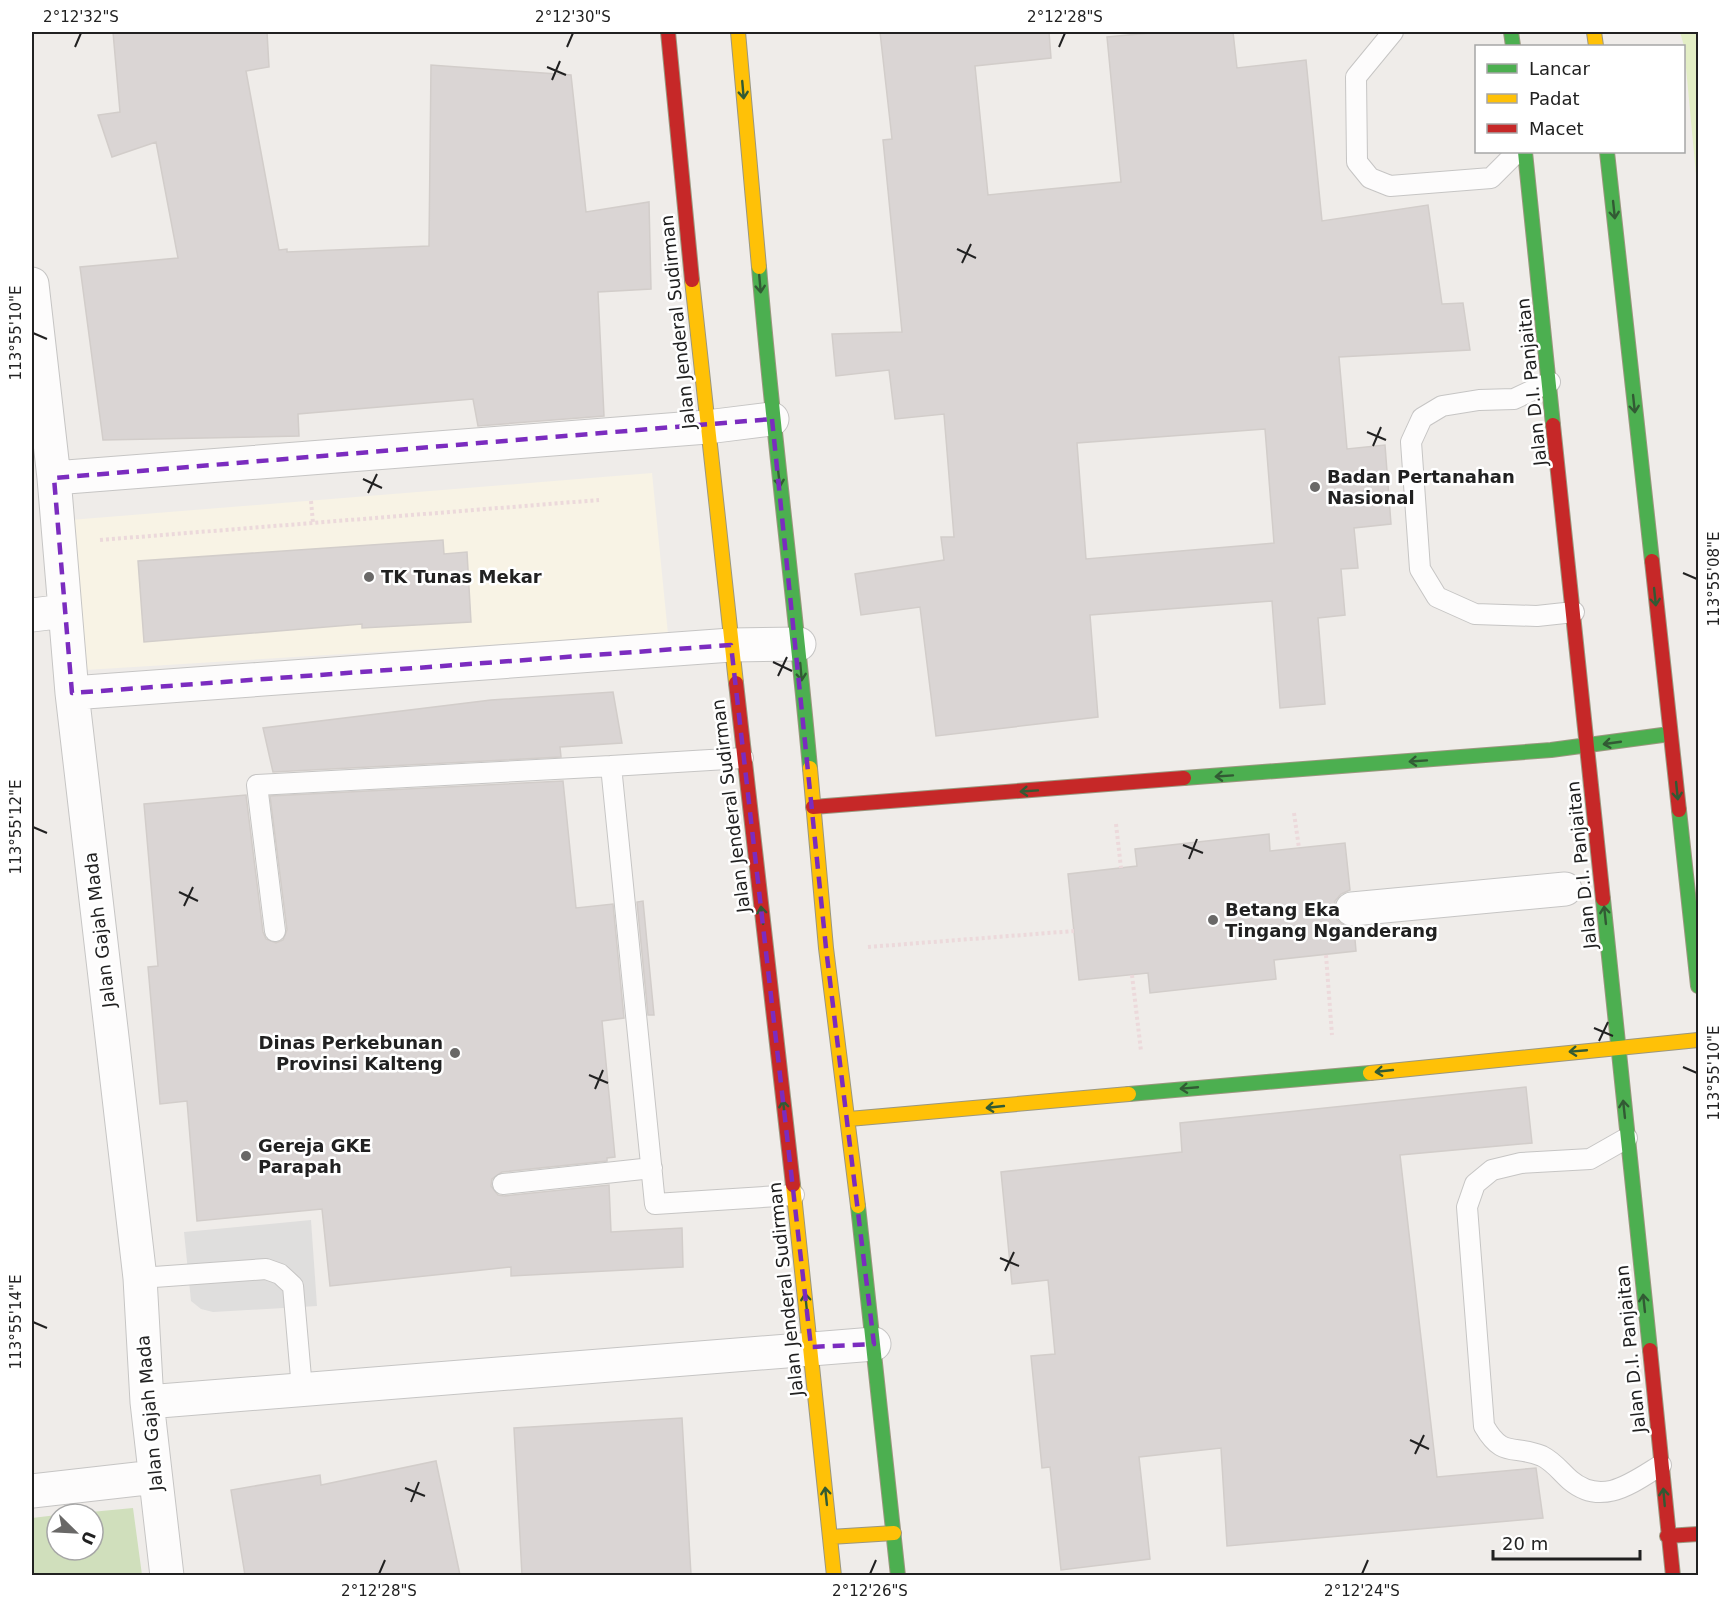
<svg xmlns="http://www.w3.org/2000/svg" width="1730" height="1607" viewBox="0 0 1730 1607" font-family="'DejaVu Sans',sans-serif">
  <rect width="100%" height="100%" fill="#efece9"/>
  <path fill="#f8f3e5" d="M652,473L668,634L85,670L70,520Z"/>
  <path fill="#e3eec5" d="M1680,32H1698V196L1684,46Z"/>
  <path fill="#d0dfbc" d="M133,1508L142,1575H32V1518L57,1515V1550H93V1514H70Z"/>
  <path fill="#dfdedd" d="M311,1220L317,1306L213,1312L201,1309L191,1301L184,1232Z"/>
  <path fill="#dad5d4" stroke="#d2cdca" stroke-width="1.5" fill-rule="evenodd" d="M113,32H267L269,67L246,71L279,250L287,249V252L429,246L431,65L571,75L586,212L649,202L651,289L598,292L604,416L478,426L473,399L298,414L299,436L103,440L80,267L178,258L156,142L112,157L98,115L120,112Z
    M880,32H1049L1051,58L975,66L988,195L1121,182L1107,37L1161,32H1233L1237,68L1306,60L1322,221L1428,205L1442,304L1463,303L1470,350L1339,357L1347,449L1385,445L1391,524L1354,528L1358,568L1341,569L1345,615L1318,618L1325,704L1280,708L1272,601L1090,615L1098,717L936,736L920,607L861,615L855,574L944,560L941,537H954L944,414L895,419L889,370L836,376L832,334L902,332L883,140L892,139ZM1265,429L1274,543L1086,559L1077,443Z
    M443,540L444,554L467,552L471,622L362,628V624L144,642L138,561Z
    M613,692L622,743L560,747L561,757L273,772L263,728L491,700Z
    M563,781L576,908L613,904L624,1018L602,1021L615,1157L607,1158V1161L502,1172L492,1179L491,1186L498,1195L504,1196L609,1185L611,1232L682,1228L683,1267L511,1276V1267L330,1286L322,1209L197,1221L187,1101L160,1104L148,967L158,966L144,804L246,795L263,932L266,939L276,943L283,940L287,930L270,796Z
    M1269,834L1270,851L1345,843L1350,890L1341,894L1335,901L1333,910L1337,920L1345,926L1354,928L1356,951L1274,960L1276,979L1150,993L1148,973L1079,980L1068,874L1137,866L1135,849Z
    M643,901L654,1015H648L637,902Z
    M1526,1087L1532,1143L1400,1155L1437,1477L1536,1468L1543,1518L1227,1546L1221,1448L1139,1457L1150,1559L1061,1570L1050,1467L1042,1468L1031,1356L1055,1354L1048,1280L1012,1284L1001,1172L1182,1152L1180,1123Z
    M682,1418L691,1575H522L514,1428Z
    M436,1461L460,1575H245L231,1490L320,1475L321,1485Z"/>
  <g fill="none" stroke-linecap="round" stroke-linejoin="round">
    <defs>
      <path id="lane" d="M1393,32L1356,77L1357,162L1370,178L1390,186L1491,178L1517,152
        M1550,382L1514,399L1479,400L1442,406L1422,418L1411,442L1420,569L1437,597L1475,614L1537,616L1574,612
        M743,758L611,766L655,1204L794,1195
        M275,931L257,785L611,766
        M1627,1138L1590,1159L1521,1163L1492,1170L1475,1184L1467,1207L1484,1426C1503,1459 1513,1444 1542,1456C1554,1462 1560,1471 1570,1480C1602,1507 1632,1483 1661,1465
        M503,1184L652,1168
        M140,1278L266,1269L280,1274L293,1286L302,1389"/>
      <path id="street" d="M32,284L54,478L72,693L140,1278L147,1402L167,1576
        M54,478L707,427L772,419
        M32,615L65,611
        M72,693L731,645L799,644
        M1352,909L1565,889
        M147,1402L874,1344
        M32,1491L155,1477"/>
      <path id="fast" d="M1511,32L1513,46
        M1525,152L1553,425
        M1607,152L1652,561
        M759,267C773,435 795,601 810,768
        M1184,778L1551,750L1670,734
        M1679,810L1698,986
        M1603,899L1650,1350
        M1129,1094L1370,1073
        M858,1206L898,1576"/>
      <path id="slow" d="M738,32L759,267
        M1594,32L1596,46
        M692,280L736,683
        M810,768L826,948L858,1206
        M1370,1073L1698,1040
        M849,1119L1129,1094
        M793,1185L834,1576
        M830,1537L894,1533"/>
      <path id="jam" d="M668,32L692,280
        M1553,425L1603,899
        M1652,561L1679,810
        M736,683L793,1185
        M813,807L1184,778
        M1650,1350L1673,1576
        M1667,1536L1698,1534"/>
    </defs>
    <use href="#lane" stroke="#c6c5c4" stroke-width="22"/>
    <use href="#street" stroke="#c6c5c4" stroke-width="35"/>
    <use href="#fast" stroke="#9b977f" stroke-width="16"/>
    <use href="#slow" stroke="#9b977f" stroke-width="16"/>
    <use href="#jam" stroke="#9b977f" stroke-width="16"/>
    <path stroke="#ecd9db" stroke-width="4" stroke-dasharray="3 3" stroke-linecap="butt" d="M311,501L313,523
      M100,540L599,500
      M1294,813L1299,848
      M1116,824L1121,868
      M868,947L1074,931
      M1326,955L1332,1035
      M1132,975L1141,1051"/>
    <use href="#lane" stroke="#fdfcfc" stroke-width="20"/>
    <use href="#street" stroke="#fdfcfc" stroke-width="33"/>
    <use href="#fast" stroke="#4caf50" stroke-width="14"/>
    <use href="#slow" stroke="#ffc107" stroke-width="14"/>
    <use href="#jam" stroke="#c62828" stroke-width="14"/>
  </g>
  <defs><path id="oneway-shaft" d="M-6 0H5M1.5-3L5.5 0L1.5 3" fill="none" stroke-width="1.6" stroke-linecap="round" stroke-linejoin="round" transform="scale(1.5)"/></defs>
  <g stroke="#325a34">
    <use href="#oneway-shaft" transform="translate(743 90) rotate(85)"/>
    <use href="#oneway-shaft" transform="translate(1614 210) rotate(84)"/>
    <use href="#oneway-shaft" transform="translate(760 284) rotate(85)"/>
    <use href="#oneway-shaft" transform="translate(1634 404) rotate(84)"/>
    <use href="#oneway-shaft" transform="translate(779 478) rotate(83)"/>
    <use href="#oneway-shaft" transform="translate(1655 597) rotate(84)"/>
    <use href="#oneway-shaft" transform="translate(801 672) rotate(85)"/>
    <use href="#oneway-shaft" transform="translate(1612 743) rotate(172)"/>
    <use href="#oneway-shaft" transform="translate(1418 761) rotate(176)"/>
    <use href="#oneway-shaft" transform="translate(1224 776) rotate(176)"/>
    <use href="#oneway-shaft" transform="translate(1029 791) rotate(176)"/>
    <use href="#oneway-shaft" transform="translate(1677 791) rotate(84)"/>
    <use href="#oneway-shaft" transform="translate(762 915) rotate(-97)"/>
    <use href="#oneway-shaft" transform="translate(1605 915) rotate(-96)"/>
    <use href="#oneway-shaft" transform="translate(1578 1051) rotate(175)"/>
    <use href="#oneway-shaft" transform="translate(1384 1071) rotate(174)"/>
    <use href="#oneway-shaft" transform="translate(1189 1088) rotate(175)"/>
    <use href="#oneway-shaft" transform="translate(995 1107) rotate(174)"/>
    <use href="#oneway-shaft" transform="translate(784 1109) rotate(-97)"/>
    <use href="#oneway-shaft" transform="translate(1624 1109) rotate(-96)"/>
    <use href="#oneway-shaft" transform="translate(806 1302) rotate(-96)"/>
    <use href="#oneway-shaft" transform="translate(1644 1303) rotate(-96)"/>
    <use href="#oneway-shaft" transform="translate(826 1496) rotate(-96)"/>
    <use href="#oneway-shaft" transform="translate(1664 1497) rotate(-95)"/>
  </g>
  <path fill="none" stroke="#7b2cbf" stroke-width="4.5" stroke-dasharray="12 8" stroke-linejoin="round" d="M772,419L826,948L874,1344L811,1347L731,645L72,693L54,478Z"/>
  <path fill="none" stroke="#212121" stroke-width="2" d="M75,47L81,33M567,47L573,33M1059,47L1065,33M547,67L566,75M552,80L560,61M957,249L976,258M962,263L971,244M33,333L47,339M1367,432L1386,440M1373,446L1381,427M363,479L382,488M368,493L377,474M1683,573L1697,579M773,662L792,671M778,676L787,657M33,827L47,833M1183,845L1203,853M1189,859L1197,839M179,892L198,901M184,906L193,887M1594,1028L1613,1036M1599,1041L1608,1022M1683,1067L1697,1073M589,1075L608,1083M595,1089L603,1070M1000,1258L1019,1266M1005,1271L1014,1252M33,1322L47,1328M1410,1440L1429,1449M1415,1454L1424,1435M405,1488L425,1496M411,1502L419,1482M379,1574L385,1560M870,1574L876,1560M1362,1574L1368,1560"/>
  <g fill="#696867" stroke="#fff" stroke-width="2">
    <circle cx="1315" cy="487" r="6"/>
    <circle cx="369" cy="577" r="6"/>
    <circle cx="1213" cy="920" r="6"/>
    <circle cx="455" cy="1053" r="6"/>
    <circle cx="246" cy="1156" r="6"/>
  </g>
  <g text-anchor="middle" stroke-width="5" stroke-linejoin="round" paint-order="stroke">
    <g font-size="18" fill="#212121" stroke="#fff">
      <text transform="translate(678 322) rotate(-96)" y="6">Jalan Jenderal Sudirman</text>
      <text transform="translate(1532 382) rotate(-96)" y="6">Jalan D.I. Panjaitan</text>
      <text transform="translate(731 806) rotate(-97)" y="6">Jalan Jenderal Sudirman</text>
      <text transform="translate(1582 865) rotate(-96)" y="6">Jalan D.I. Panjaitan</text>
      <text transform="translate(100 930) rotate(-97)" y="6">Jalan Gajah Mada</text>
      <text transform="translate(786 1289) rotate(-96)" y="6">Jalan Jenderal Sudirman</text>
      <text transform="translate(1631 1349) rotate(-96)" y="6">Jalan D.I. Panjaitan</text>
      <text transform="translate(150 1413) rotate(-95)" y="6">Jalan Gajah Mada</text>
    </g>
    <g font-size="18" font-weight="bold" fill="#212121" stroke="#fff" text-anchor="start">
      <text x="1327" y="483">Badan Pertanahan<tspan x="1327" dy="21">Nasional</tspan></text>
      <text x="381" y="583">TK Tunas Mekar</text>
      <text x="1225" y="916">Betang Eka<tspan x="1225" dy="21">Tingang Nganderang</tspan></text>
      <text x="443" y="1049" text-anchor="end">Dinas Perkebunan<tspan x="443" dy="21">Provinsi Kalteng</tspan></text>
      <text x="258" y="1152">Gereja GKE<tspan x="258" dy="21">Parapah</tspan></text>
    </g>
  </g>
  <rect width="1730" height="1607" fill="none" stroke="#ffffff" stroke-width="66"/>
  <rect x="1475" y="45" width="210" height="108" fill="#ffffff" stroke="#a6a6a6" stroke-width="1.5"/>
  <rect x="1487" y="64" width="30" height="9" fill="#4caf50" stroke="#a6a6a6" stroke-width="1.5"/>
  <text x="1529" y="75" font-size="18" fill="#212121">Lancar</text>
  <rect x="1487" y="94" width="30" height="9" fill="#ffc107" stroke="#a6a6a6" stroke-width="1.5"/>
  <text x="1529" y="105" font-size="18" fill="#212121">Padat</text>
  <rect x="1487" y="124" width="30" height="9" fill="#c62828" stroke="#a6a6a6" stroke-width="1.5"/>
  <text x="1529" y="135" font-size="18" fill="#212121">Macet</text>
  <g transform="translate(75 1532) rotate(114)"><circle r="28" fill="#ffffff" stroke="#a6a6a6" stroke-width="1.5"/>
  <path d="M0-4.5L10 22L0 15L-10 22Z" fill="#696867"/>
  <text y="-9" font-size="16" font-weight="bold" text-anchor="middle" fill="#212121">U</text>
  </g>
  <path d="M1493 1550v9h147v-9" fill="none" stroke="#212121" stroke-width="3"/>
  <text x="1502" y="1550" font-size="18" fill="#212121" stroke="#ffffff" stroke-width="4.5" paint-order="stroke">20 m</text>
  <rect x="33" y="33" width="1664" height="1541" fill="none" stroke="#212121" stroke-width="2"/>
  <g font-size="15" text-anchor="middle" fill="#212121">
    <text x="81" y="22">2°12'32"S</text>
    <text x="573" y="22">2°12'30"S</text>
    <text x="1065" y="22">2°12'28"S</text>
    <text transform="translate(16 333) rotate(-90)" y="5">113°55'10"E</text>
    <text transform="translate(1714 579) rotate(-90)" y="5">113°55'08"E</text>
    <text transform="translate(16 827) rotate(-90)" y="5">113°55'12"E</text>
    <text transform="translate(1714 1073) rotate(-90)" y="5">113°55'10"E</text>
    <text transform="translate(16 1322) rotate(-90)" y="5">113°55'14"E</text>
    <text x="379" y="1596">2°12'28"S</text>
    <text x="870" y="1596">2°12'26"S</text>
    <text x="1362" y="1596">2°12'24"S</text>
  </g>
</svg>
